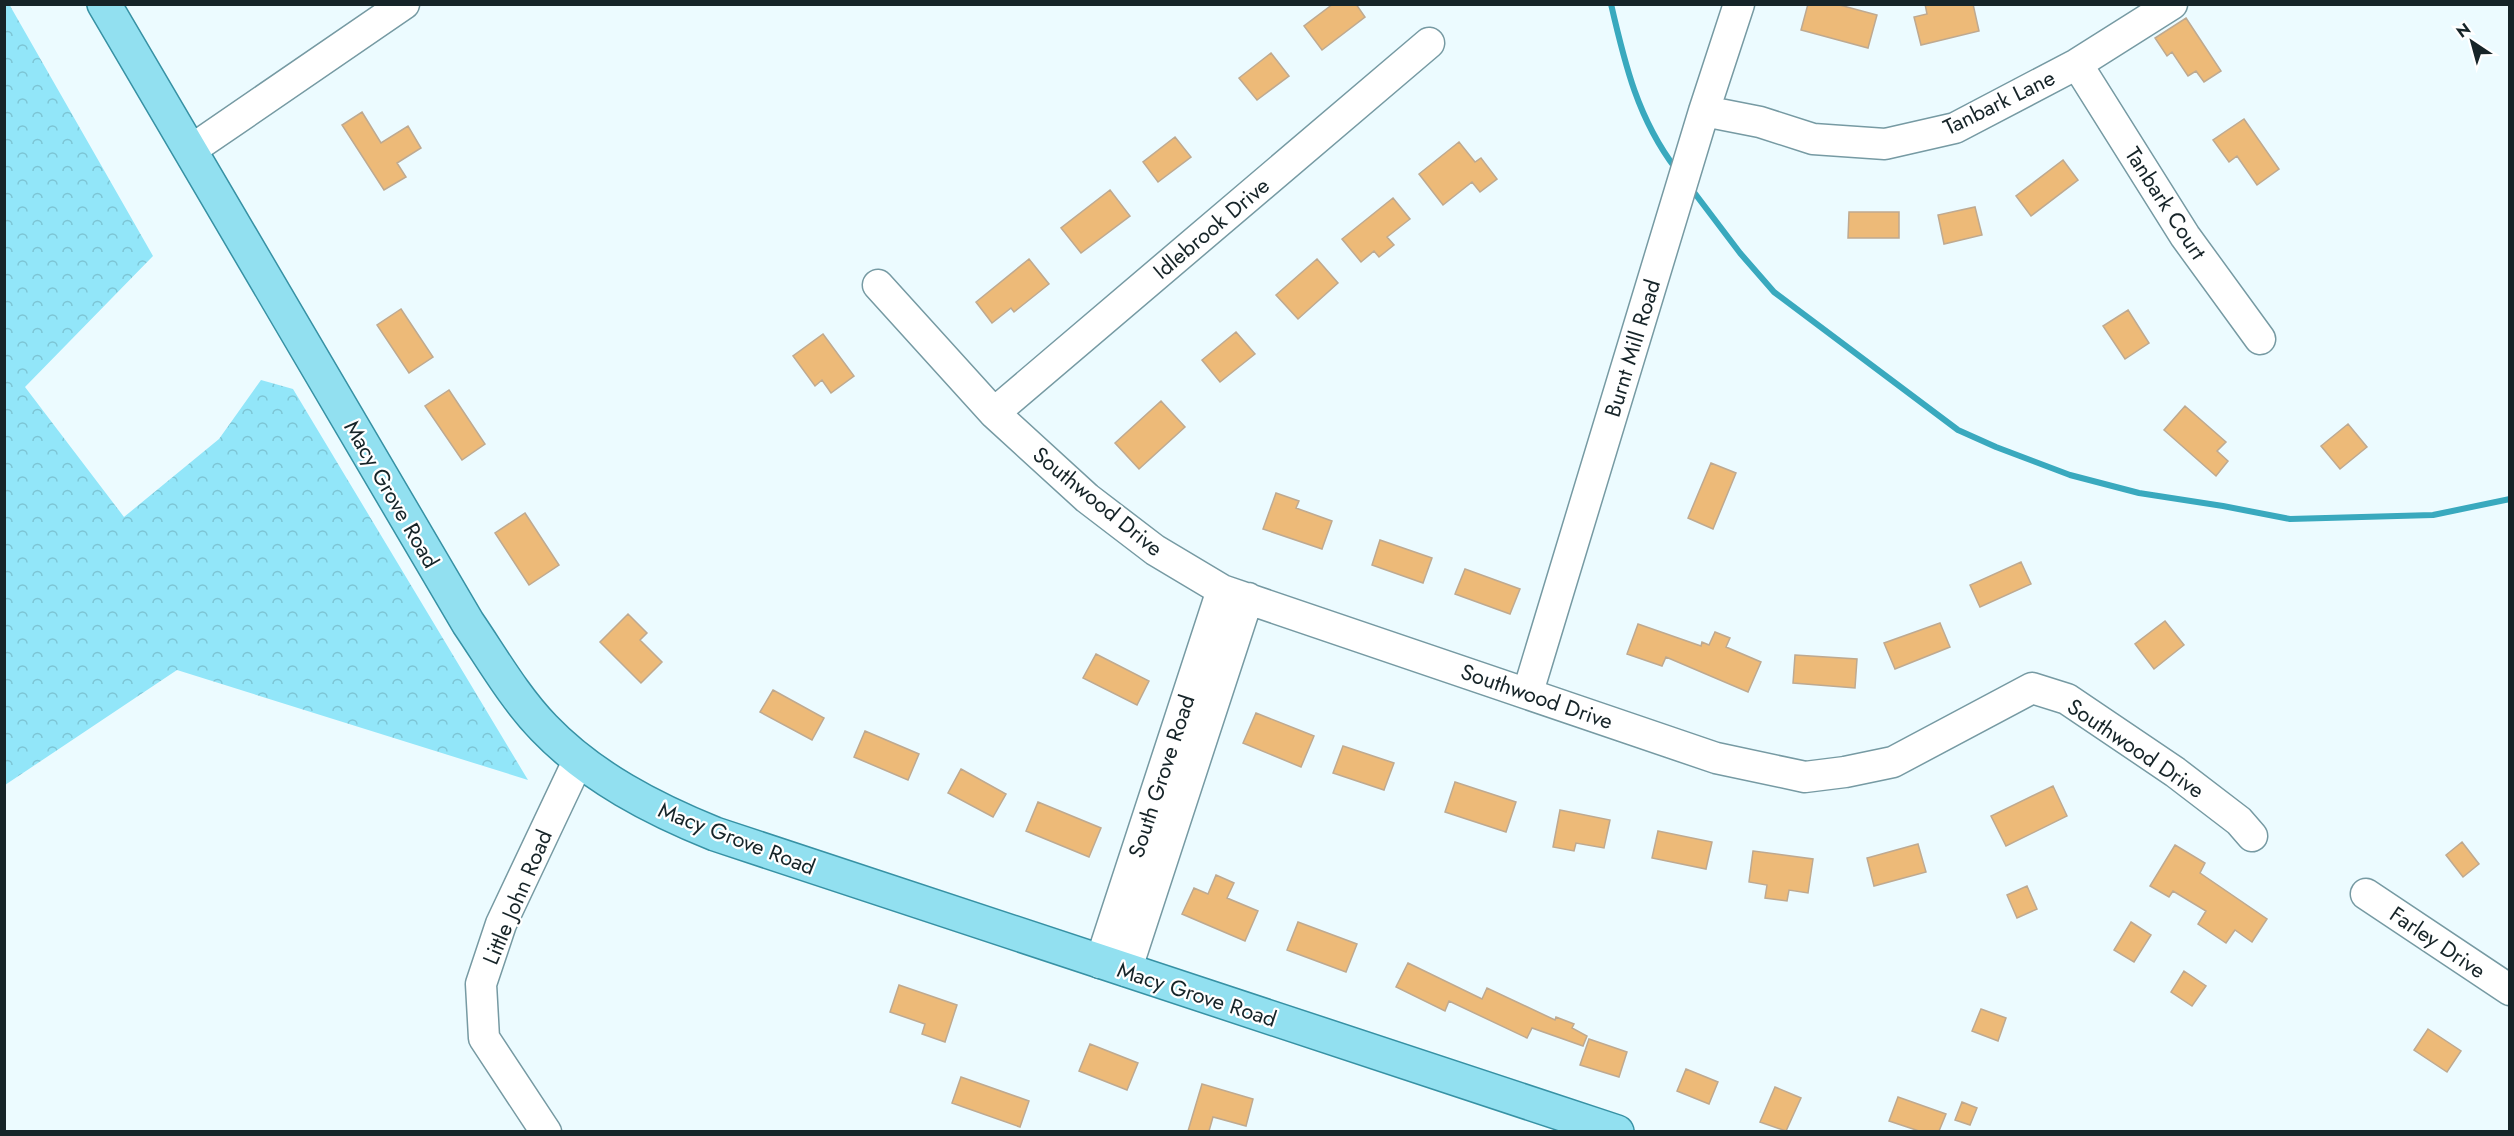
<svg xmlns="http://www.w3.org/2000/svg" width="2514" height="1136" viewBox="0 0 2514 1136" font-family="Jost,sans-serif">
  <defs>
    <pattern id="forest-crowns" width="20" height="18" patternUnits="userSpaceOnUse" patternTransform="scale(1.5)"><rect width="20" height="18" fill="#92e6f9"/><path d="M2 6a3 3 0 1 1 6 0M12 15a3 3 0 1 1 6 0" fill="none" stroke="#7dc5d5"/></pattern>
  </defs>
  <rect width="100%" height="100%" fill="#ecfbff"/>
  <path fill="url(#forest-crowns)" d="M9,4L153,256L25,387L124,517L219,439L261,380L293,389L528,780L177,670L5,785L4,5Z"/>
  <g fill="none" stroke-linecap="round" stroke-linejoin="round">
    <path stroke="#39a9be" stroke-width="6" d="M1611,4C1625,65 1638,119 1676,169
      M1690,187L1740,253L1774,292L1958,430L1996,447L2070,475L2139,493L2223,506L2290,519L2433,515L2510,499"/>
  </g>
  <path fill="#edba78" stroke="#bea990" stroke-width="1.5" d="M1333,4H1356L1365,17L1322,50L1304,26Z
    M1808,4H1836L1877,15L1868,48L1801,30Z
    M1925,4H1973L1979,31L1921,45L1914,17L1927,14Z
    M2186,18L2221,71L2204,82L2196,71L2188,76L2172,52L2167,56L2155,38Z
    M1271,53L1289,76L1257,100L1239,78Z
    M362,112L381,143L408,126L421,148L397,163L406,177L384,190L342,125Z
    M2244,119L2279,169L2257,185L2237,156L2229,162L2213,140Z
    M1175,137L1191,157L1158,182L1143,162Z
    M1459,142L1475,162L1481,158L1497,179L1480,192L1472,182L1443,205L1419,174Z
    M2063,160L2078,180L2031,216L2016,196Z
    M1110,190L1130,216L1081,253L1061,228Z
    M1393,198L1410,219L1387,237L1394,245L1379,257L1374,251L1361,262L1342,239Z
    M1975,207L1982,235L1944,244L1938,215Z
    M1849,212H1899V238H1848Z
    M1029,259L1049,284L1014,312L1011,308L992,323L976,302Z
    M1317,259L1338,283L1298,319L1276,295Z
    M401,309L433,357L409,373L377,325Z
    M2128,310L2149,343L2125,359L2103,326Z
    M1236,332L1255,354L1220,382L1202,360Z
    M823,334L854,376L831,393L822,380L815,386L793,356Z
    M449,390L485,444L462,460L425,406Z
    M1161,401L1185,427L1139,469L1115,443Z
    M2185,406L2226,442L2217,451L2228,461L2216,476L2164,430Z
    M2348,424L2367,447L2340,469L2321,446Z
    M1711,463L1736,473L1713,529L1688,518Z
    M1276,493L1299,501L1296,508L1332,521L1322,549L1263,529Z
    M525,513L559,565L529,585L495,533Z
    M1380,540L1432,558L1423,583L1372,565Z
    M2021,562L2031,584L1980,607L1970,585Z
    M1465,569L1520,589L1510,614L1455,594Z
    M628,614L647,633L640,640L662,662L641,683L600,642Z
    M2165,621L2184,645L2154,669L2135,644Z
    M1940,623L1950,647L1895,669L1884,643Z
    M1638,624L1701,646L1702,642L1709,645L1715,632L1730,638L1726,647L1761,662L1748,692L1666,657L1662,666L1627,654Z
    M1096,654L1149,681L1137,705L1083,678Z
    M1795,655L1857,659L1855,688L1793,683Z
    M773,690L824,718L812,740L760,712Z
    M1256,713L1314,736L1301,767L1243,743Z
    M865,731L919,754L908,780L854,757Z
    M1343,746L1394,763L1384,790L1333,773Z
    M961,769L1006,794L993,817L948,793Z
    M1455,782L1516,802L1506,832L1445,812Z
    M2053,786L2067,816L2006,846L1991,816Z
    M1038,802L1101,828L1089,857L1026,831Z
    M1560,810L1610,820L1604,848L1576,843L1574,851L1553,847Z
    M1658,831L1712,842L1706,869L1652,858Z
    M2462,842L2479,864L2463,877L2446,855Z
    M1918,844L1926,872L1874,886L1867,858Z
    M2175,845L2205,863L2200,873L2267,919L2252,942L2235,930L2226,943L2198,924L2206,911L2173,891L2169,897L2150,886Z
    M1753,851L1813,859L1808,893L1789,890L1787,901L1765,898L1767,885L1749,882Z
    M1216,875L1234,883L1227,898L1258,911L1245,941L1182,914L1194,888L1208,894Z
    M2027,886L2037,909L2017,918L2007,895Z
    M1298,922L1357,944L1346,972L1287,950Z
    M2131,922L2151,935L2134,962L2114,950Z
    M1408,963L1482,999L1487,988L1555,1020L1556,1017L1574,1024L1572,1028L1587,1036L1583,1046L1532,1028L1527,1038L1449,1001L1445,1011L1396,987Z
    M2184,971L2206,986L2192,1006L2171,992Z
    M899,985L957,1005L945,1042L922,1034L925,1024L890,1012Z
    M1981,1009L2006,1018L1998,1041L1972,1031Z
    M2428,1029L2461,1051L2447,1072L2414,1050Z
    M1589,1039L1627,1052L1619,1077L1580,1065Z
    M1090,1044L1138,1063L1127,1090L1079,1071Z
    M1686,1069L1718,1082L1709,1104L1677,1091Z
    M961,1077L1029,1101L1020,1127L952,1103Z
    M1202,1084L1253,1099L1246,1126L1213,1117L1209,1131H1188Z
    M1775,1087L1801,1098L1786,1131L1760,1122Z
    M1898,1097L1946,1114L1939,1131H1919L1889,1121Z
    M1962,1102L1977,1108L1970,1125L1955,1120Z"/>
  <g fill="none" stroke-linecap="round" stroke-linejoin="round">
    <defs>
      <path id="minor" d="M2077,64L2185,236L2260,339
        M1704,111L1760,122L1813,139L1885,144L1955,128L2077,64L2172,4
        M191,150L404,4
        M878,285L994,413L1087,498L1155,550L1222,590L1716,758L1805,777L1845,772L1893,762L2032,688L2067,699L2175,772L2239,821L2252,836
        M994,413L1429,43
        M1528,692L1704,111L1739,4
        M2366,894L2510,990
        M1100,963L1222,590
        M1126,971L1248,598
        M546,1132L484,1038L481,984L501,924L579,759"/>
      <path id="major" d="M104,4L468,623C492,658 514,697 544,728C591,777 653,809 715,834L1617,1132"/>
    </defs>
    <use href="#minor" stroke="#769aa3" stroke-width="33"/>
    <use href="#major" stroke="#3791a4" stroke-width="36"/>
    <use href="#minor" stroke="#fff" stroke-width="30"/>
    <use href="#major" stroke="#92e0f0" stroke-width="33"/>
  </g>
  <g text-anchor="middle" stroke-width="4.5" stroke-linejoin="round" paint-order="stroke">
    <g font-size="22" fill="#162428" stroke="#fff">
      <text transform="translate(1999 102) rotate(-26)" y="8">Tanbark Lane</text>
      <text transform="translate(2166 203) rotate(57)" y="8">Tanbark Court</text>
      <text transform="translate(1211 228) rotate(-40)" y="8">Idlebrook Drive</text>
      <text transform="translate(1632 348) rotate(-73)" y="8">Burnt Mill Road</text>
      <text transform="translate(392 494) rotate(60)" y="8">Macy Grove Road</text>
      <text transform="translate(1098 501) rotate(39)" y="8">Southwood Drive</text>
      <text transform="translate(1537 696) rotate(19)" y="8">Southwood Drive</text>
      <text transform="translate(2136 748) rotate(34)" y="8">Southwood Drive</text>
      <text transform="translate(1161 776) rotate(-72)" y="8">South Grove Road</text>
      <text transform="translate(737 838) rotate(21)" y="8">Macy Grove Road</text>
      <text transform="translate(517 897) rotate(-67)" y="8">Little John Road</text>
      <text transform="translate(2438 942) rotate(34)" y="8">Farley Drive</text>
      <text transform="translate(1197 994) rotate(18)" y="8">Macy Grove Road</text>
    </g>
  </g>
  <rect width="2514" height="1136" fill="none" stroke="#162428" stroke-width="12"/>
  <g transform="translate(2472 42) rotate(324)" stroke="#ffffff" stroke-width="4.5" paint-order="stroke">
  <path d="M0-4.5L10 22L0 15L-10 22Z" fill="#162428"/>
  <text y="-9" font-size="16" font-weight="bold" text-anchor="middle" fill="#162428">N</text>
  </g>
</svg>
